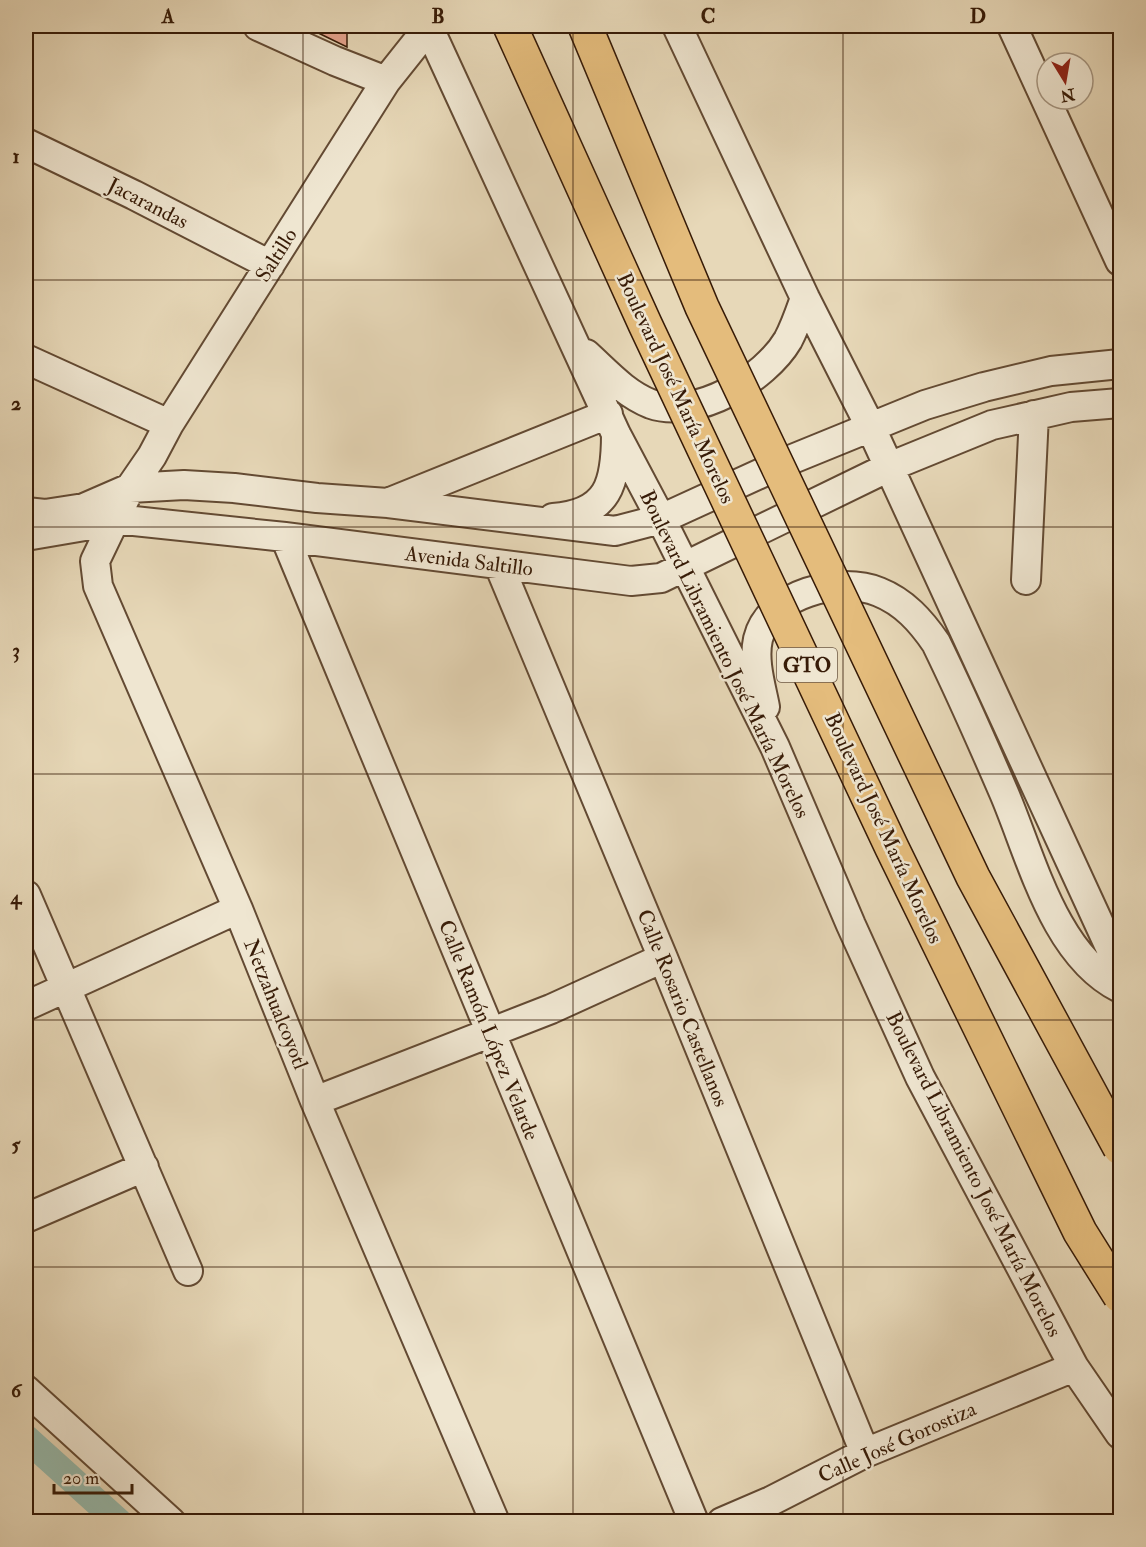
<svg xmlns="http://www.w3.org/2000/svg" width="1146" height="1547" viewBox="0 0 1146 1547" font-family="'IM FELL Double Pica',serif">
  <rect width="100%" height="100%" fill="#e7d8b8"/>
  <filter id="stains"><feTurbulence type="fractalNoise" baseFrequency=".00333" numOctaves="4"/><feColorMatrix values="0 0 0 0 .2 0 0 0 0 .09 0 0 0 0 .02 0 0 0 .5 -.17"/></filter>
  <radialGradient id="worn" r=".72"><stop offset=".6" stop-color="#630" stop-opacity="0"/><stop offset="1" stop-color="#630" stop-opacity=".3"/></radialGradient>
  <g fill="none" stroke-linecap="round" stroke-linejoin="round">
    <path stroke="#97baac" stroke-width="27" d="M26,1438L119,1522"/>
  </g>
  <path fill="#e4a38d" stroke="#371b07" stroke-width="1.5" d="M304,26H347V47Z"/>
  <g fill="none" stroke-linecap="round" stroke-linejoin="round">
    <defs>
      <path id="minor" d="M258,26L335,61L386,81
        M428,26L616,434L661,519L775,747L851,925L920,1077L1074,1367L1120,1434
        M677,26L805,298L871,428L1120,969
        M1012,26L1120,261
        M429,27L386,81L169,424L152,456L130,488L95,561L98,586L238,909L315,1101L495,1522
        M26,143L134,195L270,265
        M586,354C606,372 625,394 651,404C696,420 765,379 788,340C795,327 800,312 805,298
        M26,359L169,424
        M390,502L608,414
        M26,512L45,514L84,508L130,488L184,485L234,488L317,498L388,503L615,531L661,519L790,460L925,405L984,387L1051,371L1120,364
        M553,518C609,514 616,483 616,434
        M26,536L114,521H134L285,537L631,581L661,578L889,467L992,425L1071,407L1120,403
        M285,537L694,1522
        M499,565L663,958L865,1453
        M1026,580L1034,415
        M765,707C761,686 753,661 758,639C769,593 840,576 879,592C904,602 921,621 936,643C960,692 982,742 1004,793C1031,856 1054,955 1120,988
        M26,895L188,1271
        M26,1006L238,909
        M315,1101L551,1009L663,958
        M26,1218L144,1167
        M26,1390L171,1522
        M722,1522L771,1501L865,1453L1074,1367"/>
    </defs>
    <use href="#minor" stroke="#634a33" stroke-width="32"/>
    <use href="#minor" stroke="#efe6d1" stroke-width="28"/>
    <defs>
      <path id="major-bridge" d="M510,26L645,324L892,848L1080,1232L1120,1296
        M585,26L702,307L973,877L1120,1148"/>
    </defs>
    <use href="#major-bridge" stroke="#371b07" stroke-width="36" stroke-linecap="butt"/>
    <use href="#major-bridge" stroke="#e4bc7c" stroke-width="33"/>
  </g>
  <path fill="none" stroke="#371b07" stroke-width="1.5" stroke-opacity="0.55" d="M303,26V1522M573,26V1522M843,26V1522M26,280H1120M26,527H1120M26,774H1120M26,1020H1120M26,1267H1120"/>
  <g text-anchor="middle" stroke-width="5" stroke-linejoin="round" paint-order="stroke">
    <rect fill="#efe6d1" stroke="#6e5844" stroke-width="1.5" x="777" y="648" width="60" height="34" rx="4.5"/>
    <g font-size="20" font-weight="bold" fill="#371b07">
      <text x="807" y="672">GTO</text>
    </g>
    <g font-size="21" fill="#371b07" stroke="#efe6d1">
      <text transform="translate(148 203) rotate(27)" y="7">Jacarandas</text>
      <text transform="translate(276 255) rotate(-58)" y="7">Saltillo</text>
      <text transform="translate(676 388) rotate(65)" y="7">Boulevard José María Morelos</text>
      <text transform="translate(469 561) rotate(7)" y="7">Avenida Saltillo</text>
      <text transform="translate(725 654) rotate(64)" y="7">Boulevard Libramiento José María Morelos</text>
      <text transform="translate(884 828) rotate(65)" y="7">Boulevard José María Morelos</text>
      <text transform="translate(276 1004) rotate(68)" y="7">Netzahualcoyotl</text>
      <text transform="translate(683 1008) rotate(68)" y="7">Calle Rosario Castellanos</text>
      <text transform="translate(489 1030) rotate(68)" y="7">Calle Ramón López Velarde</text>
      <text transform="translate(974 1174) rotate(63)" y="7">Boulevard Libramiento José María Morelos</text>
      <text transform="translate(897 1442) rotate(-24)" y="7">Calle José Gorostiza</text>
    </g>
  </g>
  <rect width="1146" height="1547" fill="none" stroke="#e7d8b8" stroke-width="66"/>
  <g transform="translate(1065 81) rotate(169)"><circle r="28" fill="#efe6d1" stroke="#a59580" stroke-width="1.5"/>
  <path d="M0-4.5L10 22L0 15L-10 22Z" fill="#8f2418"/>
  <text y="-9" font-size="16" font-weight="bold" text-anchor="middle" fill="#371b07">N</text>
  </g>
  <path d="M54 1484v9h78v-9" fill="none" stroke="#371b07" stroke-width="3"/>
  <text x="63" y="1484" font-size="18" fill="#371b07" stroke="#efe6d1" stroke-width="4.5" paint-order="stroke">20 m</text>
  <rect x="33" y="33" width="1080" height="1481" fill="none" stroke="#371b07" stroke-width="2"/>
  <g font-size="20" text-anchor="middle" font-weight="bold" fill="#371b07">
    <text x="168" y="23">A</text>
    <text x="438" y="23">B</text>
    <text x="708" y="23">C</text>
    <text x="978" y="23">D</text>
    <text x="16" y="163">1</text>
    <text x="16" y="410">2</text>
    <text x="16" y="657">3</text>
    <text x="16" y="904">4</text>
    <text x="16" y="1151">5</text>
    <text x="16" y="1397">6</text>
  </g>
  <rect width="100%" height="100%" filter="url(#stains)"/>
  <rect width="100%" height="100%" fill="url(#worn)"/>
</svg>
